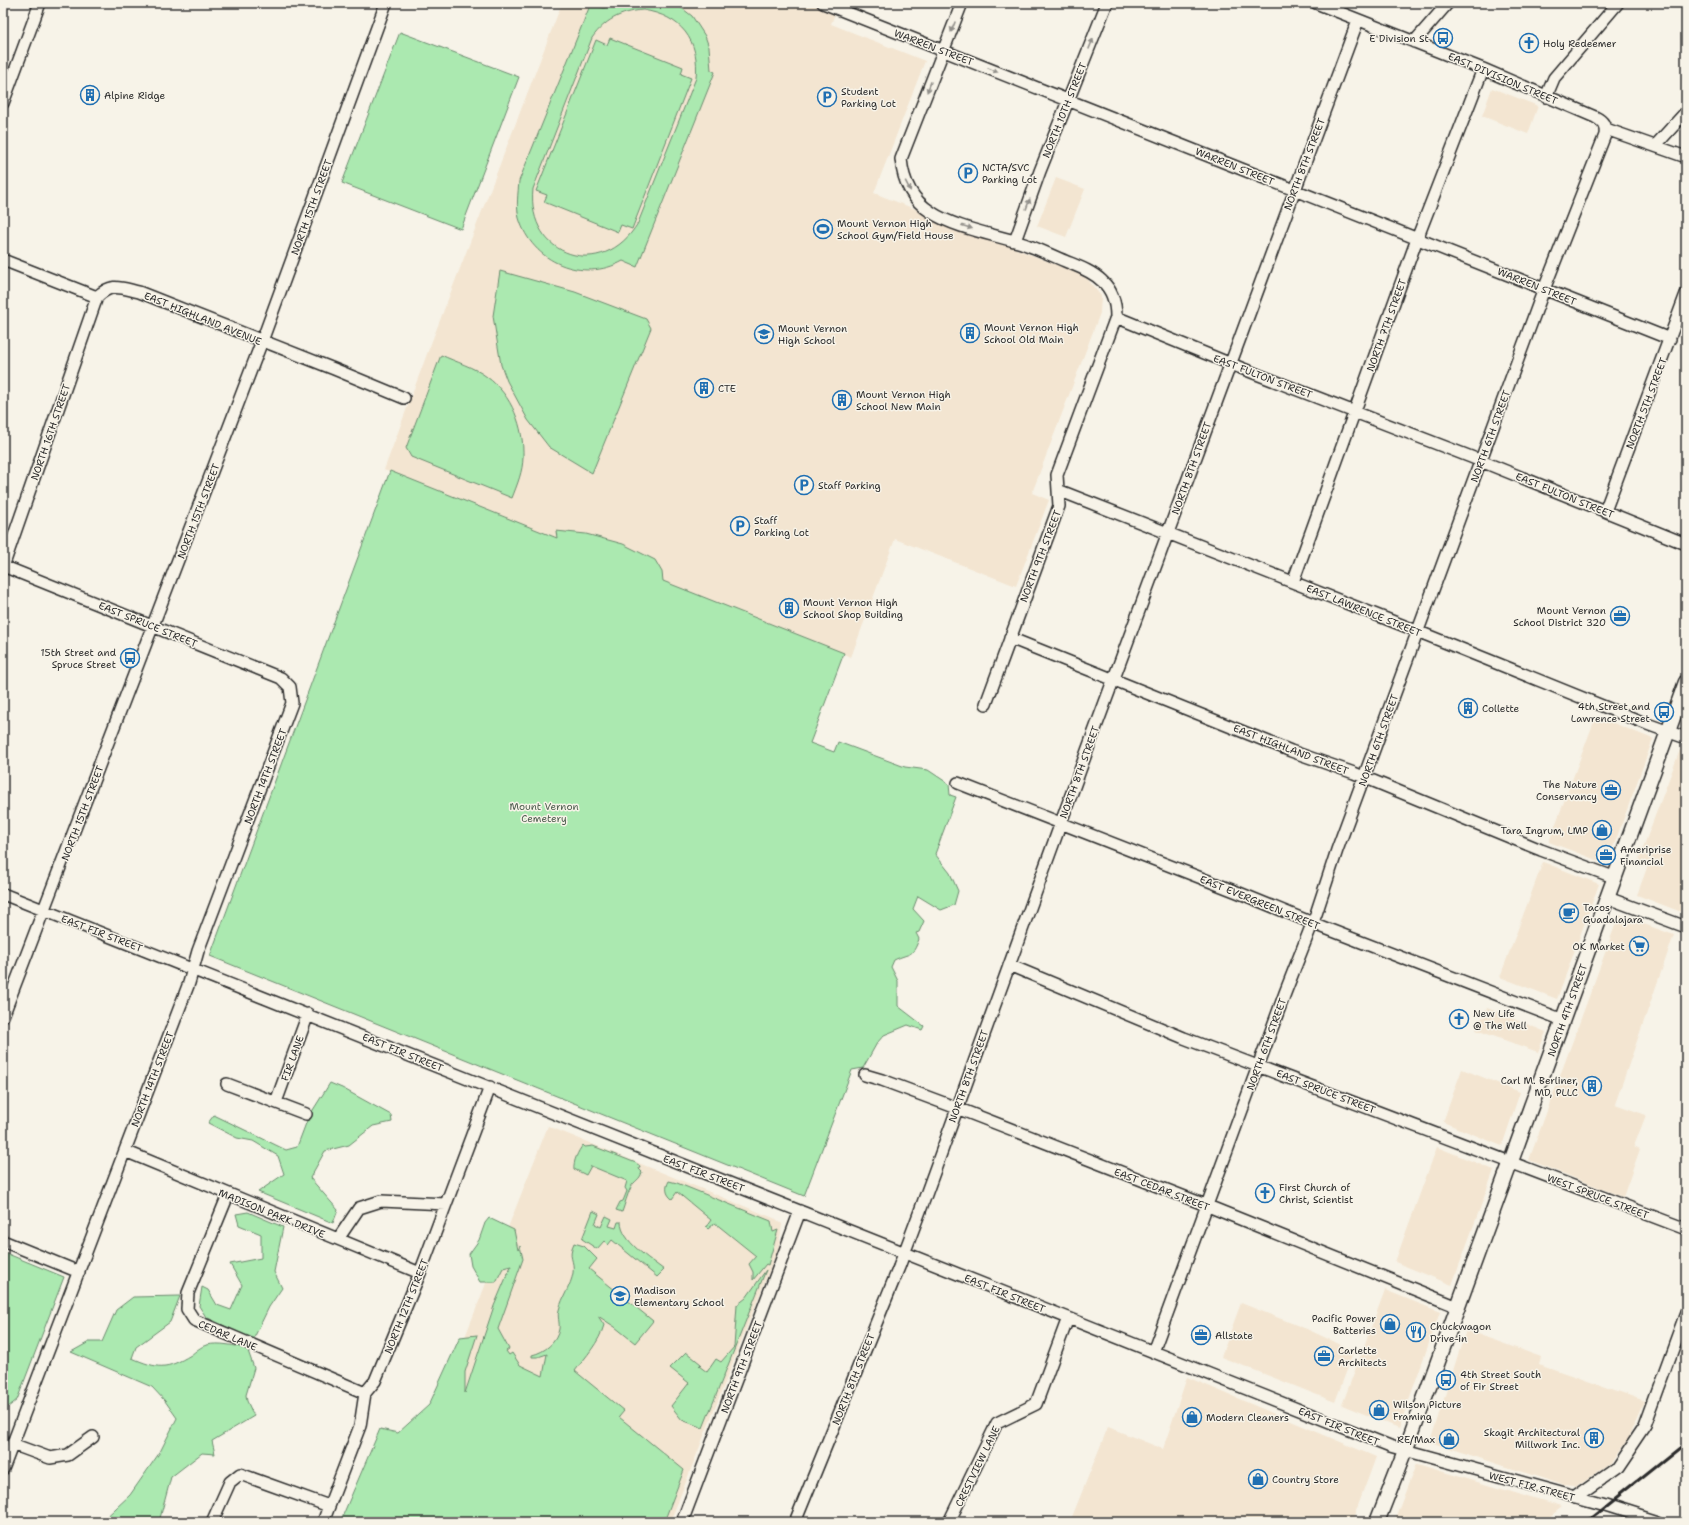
<svg xmlns="http://www.w3.org/2000/svg" width="1689" height="1525" viewBox="0 0 1689 1525" font-family="'Shantell Sans',sans-serif">
  <rect width="100%" height="100%" fill="#f7f3e8"/>
  <filter id="ink" filterUnits="userSpaceOnUse"><feTurbulence type="fractalNoise" baseFrequency=".025" numOctaves="2"/><feDisplacementMap in="SourceGraphic" scale="8" xChannelSelector="R" yChannelSelector="G"/><feConvolveMatrix kernelMatrix="1 2 1 2 8 2 1 2 1" color-interpolation-filters="sRGB"/></filter>
  <g filter="url(#ink)">
    <path fill="#f3e5d1" d="M562,3H839L831,24L925,61L874,193L1085,276L1101,296L1100,313L1032,493L1049,500L1016,586L895,539L851,657L384,470L427,354Z
      M1492,88L1538,106L1528,134L1482,116Z
      M1056,178L1085,189L1066,237L1037,226Z
      M1596,716L1653,739L1607,864L1549,842Z
      M1680,750L1686,752V907L1684,913L1637,895L1648,865L1638,861Z
      M1543,862L1599,884L1557,999L1500,977Z
      M1619,915L1674,935L1615,1104L1646,1115L1634,1146L1640,1149L1623,1197L1529,1160Z
      M1487,1008L1546,1032L1538,1052L1476,1030Z
      M1462,1069L1520,1092L1502,1146L1443,1122Z
      M548,1126L776,1219L782,1224L779,1246L670,1522H460L452,1426L461,1347Z
      M1437,1147L1494,1170L1452,1285L1395,1262Z
      M1385,1290L1440,1312L1399,1428L1342,1405Z
      M1241,1303L1309,1330L1354,1351L1335,1402L1221,1357Z
      M1466,1330L1541,1357L1539,1364L1645,1401L1628,1438L1607,1465L1577,1486L1563,1485L1430,1442Z
      M1187,1377L1376,1457L1352,1522H1070L1108,1427L1163,1449Z
      M1416,1464H1417L1561,1507L1542,1522H1394Z"/>
    <path fill="#abe9b0" stroke="#6b8a6e" fill-rule="evenodd" d="M591,3L604,8L613,3H673L683,9L692,16L705,36L709,47L711,70L715,72L637,267L623,261C583,283 532,263 519,218C516,206 518,194 519,181ZM643,10C681,16 700,40 696,78L638,223C603,282 526,257 533,189L592,38C605,20 620,12 643,10Z
      M400,32L519,77L461,229L342,183Z
      M610,38L683,67L681,74L691,78L632,229L621,225L618,232L544,202L547,195L536,191L596,40L607,45Z
      M500,271L575,292L646,319L651,328L592,473L549,447L528,420L507,381L501,365L493,316Z
      M441,355C456,362 474,367 487,377C512,395 524,427 523,457C523,471 517,485 512,498L411,457L406,448Z
      M390,471L557,538L556,531L586,534L623,544L655,560L662,572L663,581L844,653L810,743L834,752L838,742L905,767L928,770L949,784L950,795L956,797L935,854L950,873L958,891L954,905L941,910L918,896L913,909L924,921L919,932L916,933L919,939C912,958 911,952 894,960L891,967L898,981V1006L924,1026L922,1030L908,1025L884,1035L877,1043L863,1068L852,1070L804,1196L210,956Z
      M330,1083L342,1088L391,1115L392,1122L373,1126L349,1145L325,1151L310,1178L338,1210L333,1223L258,1192L284,1174L278,1156L253,1141L237,1138L208,1123L214,1115L286,1150L297,1147L308,1118Z
      M583,1145L585,1147L593,1146L636,1163L640,1166L639,1169L642,1172C640,1180 634,1181 631,1187C627,1195 625,1204 622,1212L616,1210L620,1202L623,1201L627,1191L625,1188L627,1181L591,1166L586,1175L574,1169C573,1162 578,1151 583,1145Z
      M669,1181L677,1183L771,1221L773,1232L778,1230L768,1265L766,1264L753,1280V1272L749,1264L756,1256L715,1223L708,1229L706,1227L711,1220L677,1192L672,1199C666,1194 665,1188 669,1181Z
      M593,1211L599,1214L595,1224L601,1227L606,1216L612,1219L609,1226L616,1228L618,1222H621C621,1241 650,1259 664,1270L657,1277L612,1240L608,1245L604,1241L597,1249L582,1239Z
      M248,1212L283,1227L274,1272L282,1288L269,1307L253,1340L206,1317L199,1306L202,1287L208,1290L217,1305L231,1310L242,1285L230,1264L261,1258V1234L239,1225L236,1214Z
      M489,1218L514,1230L518,1250L520,1246L523,1259L498,1329L509,1349L506,1351L509,1355L512,1353L520,1365L543,1376L547,1354L538,1357H532V1355C545,1352 557,1342 559,1329C560,1323 557,1316 559,1310C562,1297 571,1286 573,1273C575,1259 567,1258 574,1243L584,1246L597,1259L589,1269L653,1321L635,1343L615,1327L598,1316L604,1325C599,1343 586,1356 575,1371L624,1411L619,1417L684,1470L664,1522H340L380,1429L398,1433L429,1405L460,1337L477,1335L465,1372V1393L494,1306L511,1266L503,1268L496,1282H480L471,1266L469,1254L479,1240L485,1223Z
      M3,1252L64,1277L17,1400L3,1411Z
      M766,1270L703,1428L682,1420L671,1406L689,1383L670,1368L686,1352L701,1364L699,1366L707,1372L716,1359L721,1362L734,1347L737,1305L746,1298Z
      M180,1296L170,1322L136,1347L132,1358C158,1369 166,1370 191,1355C195,1352 201,1346 207,1345C219,1342 235,1346 247,1348L254,1368L246,1395L247,1401L254,1416L212,1441L215,1454L202,1453L171,1477L159,1522H101L130,1495L160,1452L177,1418L165,1401L152,1387L71,1352L89,1342H102L116,1310L133,1297Z"/>
    <g fill="none" stroke-linecap="round" stroke-linejoin="round">
      <defs>
        <path id="minor" d="M823,3L1670,339
          M962,3L901,159C903,181 912,200 931,212C951,226 990,234 1014,241C1031,245 1048,254 1065,261C1077,266 1092,271 1102,281C1112,290 1116,304 1116,317L1057,475L1059,506L986,704
          M1414,42L1448,3
          M1546,97L1554,78L1618,3
          M3,103L40,3
          M1606,129L1686,157
          M1655,146L1686,112
          M1015,241L1040,171L1107,3
          M3,260L97,297
          M1116,317L1241,368L1471,457L1686,544
          M1058,490L1407,627L1647,724L1686,738
          M1605,511L1686,294
          M3,567L97,297C112,282 121,288 139,292L334,369L404,398
          M1293,582L1417,239L1483,69
          M1010,638L1291,751L1354,773L1541,850L1616,878
          M958,783L1237,892L1325,928L1563,1020
          M3,894L1390,1446L1601,1504L1658,1522
          M1608,898L1686,927
          M1009,965L1184,1038L1686,1229
          M3,1016L262,341L386,3
          M865,1075L882,1080L949,1105L1198,1202L1458,1307
          M227,1084L306,1114
          M276,1102L308,1014
          M125,1151L420,1273
          M228,1195L188,1293L187,1309L194,1320L365,1393
          M338,1239L359,1208L381,1201L446,1204
          M3,1241L79,1272
          M1153,1352L1285,993L1316,914L1337,850L1541,297L1605,135C1606,125 1603,121 1595,117L1483,69L1316,3
          M12,1444L50,1458L68,1455L93,1437
          M3,1469L189,983L198,951L292,703L290,687L281,678L3,566
          M1575,1497L1616,1468L1645,1425L1686,1313
          M212,1522L230,1482L240,1474L329,1506
          M323,1522L360,1426L365,1393L375,1381L420,1273L490,1087
          M682,1522L800,1211
          M795,1522L899,1267L920,1211L1087,751L1358,20
          M949,1522L997,1423L1036,1404L1068,1318"/>
        <path id="major" d="M1377,1522L1410,1438L1686,682"/>
      </defs>
      <use href="#minor" stroke="#2b2b2b" stroke-width="14"/>
      <use href="#major" stroke="#2b2b2b" stroke-width="17"/>
      <use href="#minor" stroke="#f7f3e8" stroke-width="11"/>
      <use href="#major" stroke="#f7f3e8" stroke-width="14"/>
      <path stroke="#2b2b2b" stroke-width="3" d="M1586,1522L1686,1442"/>
    </g>
    <defs><path id="oneway-solid" d="M-6-.8H1V-3.2L6.5 0L1 3.2V.8H-6Z"/></defs>
    <g fill="#918f8a">
      <use href="#oneway-solid" transform="translate(953 27) rotate(112)"/>
      <use href="#oneway-solid" transform="translate(1091 44) rotate(-68)"/>
      <use href="#oneway-solid" transform="translate(993 70) rotate(22)"/>
      <use href="#oneway-solid" transform="translate(929 87) rotate(111)"/>
      <use href="#oneway-solid" transform="translate(908 186) rotate(63)"/>
      <use href="#oneway-solid" transform="translate(1028 204) rotate(-70)"/>
      <use href="#oneway-solid" transform="translate(967 227) rotate(17)"/>
    </g>
  </g>
  <defs>
    <symbol id="bus-ring" viewBox="-11 -11 22 22"><circle r="9.5" fill="#f7f3e8" stroke="#1f6fb2" stroke-width="1.5"/><path d="M-5-6H5V4H4V6H2V4H-2V6H-4V4H-5ZM-3.5-4V0h7V-4ZM-3.5 1.2v1.5H-2V1.2ZM2 1.2v1.5H3.5V1.2Z" fill="#1f6fb2"/></symbol>
    <symbol id="church-ring" viewBox="-11 -11 22 22"><circle r="9.5" fill="#f7f3e8" stroke="#1f6fb2" stroke-width="1.5"/><path d="M-1.2-6h2.4v3.5h3.3v2.4h-3.3V6h-2.4V-.1h-3.3v-2.4h3.3Z" fill="#1f6fb2"/></symbol>
    <symbol id="building-ring" viewBox="-11 -11 22 22"><circle r="9.5" fill="#f7f3e8" stroke="#1f6fb2" stroke-width="1.5"/><path d="M-4-6H4V6H1V3H-1V6H-4ZM-2.5-4.3h1.7v1.8h-1.7ZM.8-4.3h1.7v1.8H.8ZM-2.5-1h1.7V.8h-1.7ZM.8-1h1.7V.8H.8Z" fill="#1f6fb2"/></symbol>
    <symbol id="parking-ring" viewBox="-11 -11 22 22"><circle r="9.5" fill="#f7f3e8" stroke="#1f6fb2" stroke-width="1.5"/><path d="M-3.5-5.5H1a3.5 3.5 0 0 1 0 7H-1V5.5H-3.5ZM-1-3.4V-.6H.8a1.4 1.4 0 0 0 0-2.8Z" fill="#1f6fb2"/></symbol>
    <symbol id="stadium-ring" viewBox="-11 -11 22 22"><circle r="9.5" fill="#f7f3e8" stroke="#1f6fb2" stroke-width="1.5"/><path d="M0-5a6.5 5 0 1 0 0 10a6.5 5 0 1 0 0-10ZM-3.5-1.8h7v3.6h-7Z" fill="#1f6fb2"/></symbol>
    <symbol id="school-ring" viewBox="-11 -11 22 22"><circle r="9.5" fill="#f7f3e8" stroke="#1f6fb2" stroke-width="1.5"/><path d="M0-5L7-2L0 1L-7-2ZM-4 1L0 2.5L4 1V4Q0 6-4 4Z" fill="#1f6fb2"/></symbol>
    <symbol id="office-ring" viewBox="-11 -11 22 22"><circle r="9.5" fill="#f7f3e8" stroke="#1f6fb2" stroke-width="1.5"/><path d="M-6-3h4V-5.5h4V-3h4V5H-6ZM-1-4.5V-3h2v-1.5ZM-6 0V1H6V0Z" fill="#1f6fb2"/></symbol>
    <symbol id="shop-ring" viewBox="-11 -11 22 22"><circle r="9.5" fill="#f7f3e8" stroke="#1f6fb2" stroke-width="1.5"/><path d="M-5-2.5h2.3a2.7 3.5 0 0 1 5.4 0H5L5.5 6h-11ZM-1.5-2.5h3a1.5 2.3 0 0 0-3 0Z" fill="#1f6fb2"/></symbol>
    <symbol id="cafe-ring" viewBox="-11 -11 22 22"><circle r="9.5" fill="#f7f3e8" stroke="#1f6fb2" stroke-width="1.5"/><path d="M-5.5-4.5H6V0H3Q3 3.5 0 3.5H-2.5Q-5.5 3.5-5.5 0ZM3-3.2v2h1.7v-2ZM-6 4.5H4V6H-6Z" fill="#1f6fb2"/></symbol>
    <symbol id="supermarket-ring" viewBox="-11 -11 22 22"><circle r="9.5" fill="#f7f3e8" stroke="#1f6fb2" stroke-width="1.5"/><path d="M-6-5.5h2.5l.6 2H6L4.5 2H-2.5L-4.4-4H-6ZM-1.5 3.2a1.3 1.3 0 1 0 .1 0ZM3 3.2a1.3 1.3 0 1 0 .1 0Z" fill="#1f6fb2"/></symbol>
    <symbol id="restaurant-ring" viewBox="-11 -11 22 22"><circle r="9.5" fill="#f7f3e8" stroke="#1f6fb2" stroke-width="1.5"/><path d="M-5-6h1v4h1v-4h1v4h1v-4h1v5L-1.5 .5V6h-2V.5L-5-1ZM5-6V6H3V1.5H1.5Q1.5-4 5-6Z" fill="#1f6fb2"/></symbol>
  </defs>
  <g fill-rule="evenodd">
    <use href="#bus-ring" x="1432" y="27" width="22" height="22"/>
    <use href="#church-ring" x="1518" y="32" width="22" height="22"/>
    <use href="#building-ring" x="79" y="84" width="22" height="22"/>
    <use href="#parking-ring" x="816" y="86" width="22" height="22"/>
    <use href="#parking-ring" x="957" y="162" width="22" height="22"/>
    <use href="#stadium-ring" x="812" y="218" width="22" height="22"/>
    <use href="#building-ring" x="959" y="322" width="22" height="22"/>
    <use href="#school-ring" x="753" y="323" width="22" height="22"/>
    <use href="#building-ring" x="693" y="377" width="22" height="22"/>
    <use href="#building-ring" x="831" y="389" width="22" height="22"/>
    <use href="#parking-ring" x="793" y="474" width="22" height="22"/>
    <use href="#parking-ring" x="729" y="515" width="22" height="22"/>
    <use href="#building-ring" x="778" y="597" width="22" height="22"/>
    <use href="#office-ring" x="1609" y="605" width="22" height="22"/>
    <use href="#bus-ring" x="119" y="647" width="22" height="22"/>
    <use href="#building-ring" x="1457" y="697" width="22" height="22"/>
    <use href="#bus-ring" x="1653" y="701" width="22" height="22"/>
    <use href="#office-ring" x="1600" y="779" width="22" height="22"/>
    <use href="#shop-ring" x="1591" y="819" width="22" height="22"/>
    <use href="#office-ring" x="1595" y="844" width="22" height="22"/>
    <use href="#cafe-ring" x="1558" y="902" width="22" height="22"/>
    <use href="#supermarket-ring" x="1628" y="935" width="22" height="22"/>
    <use href="#church-ring" x="1448" y="1008" width="22" height="22"/>
    <use href="#building-ring" x="1581" y="1075" width="22" height="22"/>
    <use href="#church-ring" x="1254" y="1182" width="22" height="22"/>
    <use href="#school-ring" x="609" y="1285" width="22" height="22"/>
    <use href="#shop-ring" x="1379" y="1313" width="22" height="22"/>
    <use href="#restaurant-ring" x="1405" y="1321" width="22" height="22"/>
    <use href="#office-ring" x="1190" y="1324" width="22" height="22"/>
    <use href="#office-ring" x="1313" y="1345" width="22" height="22"/>
    <use href="#bus-ring" x="1435" y="1369" width="22" height="22"/>
    <use href="#shop-ring" x="1368" y="1399" width="22" height="22"/>
    <use href="#shop-ring" x="1181" y="1406" width="22" height="22"/>
    <use href="#building-ring" x="1583" y="1427" width="22" height="22"/>
    <use href="#shop-ring" x="1438" y="1428" width="22" height="22"/>
    <use href="#shop-ring" x="1247" y="1468" width="22" height="22"/>
  </g>
  <g text-anchor="middle" stroke-width="3" stroke-linejoin="round" paint-order="stroke">
    <g font-size="10" fill="#2b2b2b" stroke="#f7f3e8" text-anchor="start">
      <text x="1429" y="42" text-anchor="end">E Division St</text>
      <text x="1543" y="47">Holy Redeemer</text>
      <text x="841" y="95">Student<tspan x="841" dy="12">Parking Lot</tspan></text>
      <text x="104" y="99">Alpine Ridge</text>
      <text x="982" y="171">NCTA/SVC<tspan x="982" dy="12">Parking Lot</tspan></text>
      <text x="837" y="227">Mount Vernon High<tspan x="837" dy="12">School Gym/Field House</tspan></text>
      <text x="984" y="331">Mount Vernon High<tspan x="984" dy="12">School Old Main</tspan></text>
      <text x="778" y="332">Mount Vernon<tspan x="778" dy="12">High School</tspan></text>
      <text x="718" y="392">CTE</text>
      <text x="856" y="398">Mount Vernon High<tspan x="856" dy="12">School New Main</tspan></text>
      <text x="818" y="489">Staff Parking</text>
      <text x="754" y="524">Staff<tspan x="754" dy="12">Parking Lot</tspan></text>
      <text x="803" y="606">Mount Vernon High<tspan x="803" dy="12">School Shop Building</tspan></text>
      <text x="1606" y="614" text-anchor="end">Mount Vernon<tspan x="1606" dy="12">School District 320</tspan></text>
      <text x="116" y="656" text-anchor="end">15th Street and<tspan x="116" dy="12">Spruce Street</tspan></text>
      <text x="1650" y="710" text-anchor="end">4th Street and<tspan x="1650" dy="12">Lawrence Street</tspan></text>
      <text x="1482" y="712">Collette</text>
      <text x="1597" y="788" text-anchor="end">The Nature<tspan x="1597" dy="12">Conservancy</tspan></text>
      <text x="1588" y="834" text-anchor="end">Tara Ingrum, LMP</text>
      <text x="1620" y="853">Ameriprise<tspan x="1620" dy="12">Financial</tspan></text>
      <text x="1583" y="911">Tacos<tspan x="1583" dy="12">Guadalajara</tspan></text>
      <text x="1625" y="950" text-anchor="end">OK Market</text>
      <text x="1473" y="1017">New Life<tspan x="1473" dy="12">@ The Well</tspan></text>
      <text x="1578" y="1084" text-anchor="end">Carl M. Berliner,<tspan x="1578" dy="12">MD, PLLC</tspan></text>
      <text x="1279" y="1191">First Church of<tspan x="1279" dy="12">Christ, Scientist</tspan></text>
      <text x="634" y="1294">Madison<tspan x="634" dy="12">Elementary School</tspan></text>
      <text x="1376" y="1322" text-anchor="end">Pacific Power<tspan x="1376" dy="12">Batteries</tspan></text>
      <text x="1430" y="1330">Chuckwagon<tspan x="1430" dy="12">Drive-in</tspan></text>
      <text x="1215" y="1339">Allstate</text>
      <text x="1338" y="1354">Carlette<tspan x="1338" dy="12">Architects</tspan></text>
      <text x="1460" y="1378">4th Street South<tspan x="1460" dy="12">of Fir Street</tspan></text>
      <text x="1393" y="1408">Wilson Picture<tspan x="1393" dy="12">Framing</tspan></text>
      <text x="1206" y="1421">Modern Cleaners</text>
      <text x="1580" y="1436" text-anchor="end">Skagit Architectural<tspan x="1580" dy="12">Millwork Inc.</tspan></text>
      <text x="1435" y="1443" text-anchor="end">RE/Max</text>
      <text x="1272" y="1483">Country Store</text>
    </g>
    <g font-size="10" fill="#2b2b2b" stroke="#f7f3e8">
      <text transform="translate(934 47) rotate(21)" y="4">WARREN STREET</text>
      <text transform="translate(1503 78) rotate(23)" y="4">EAST DIVISION STREET</text>
      <text transform="translate(1064 110) rotate(-68)" y="4">NORTH 10TH STREET</text>
      <text transform="translate(1304 164) rotate(-69)" y="4">NORTH 8TH STREET</text>
      <text transform="translate(1235 166) rotate(22)" y="4">WARREN STREET</text>
      <text transform="translate(311 207) rotate(-70)" y="4">NORTH 15TH STREET</text>
      <text transform="translate(1537 286) rotate(22)" y="4">WARREN STREET</text>
      <text transform="translate(203 318) rotate(22)" y="4">EAST HIGHLAND AVENUE</text>
      <text transform="translate(1386 325) rotate(-70)" y="4">NORTH 7TH STREET</text>
      <text transform="translate(1263 376) rotate(21)" y="4">EAST FULTON STREET</text>
      <text transform="translate(1646 403) rotate(-69)" y="4">NORTH 5TH STREET</text>
      <text transform="translate(50 432) rotate(-71)" y="4">NORTH 16TH STREET</text>
      <text transform="translate(1490 436) rotate(-70)" y="4">NORTH 6TH STREET</text>
      <text transform="translate(1191 468) rotate(-70)" y="4">NORTH 8TH STREET</text>
      <text transform="translate(1565 495) rotate(22)" y="4">EAST FULTON STREET</text>
      <text transform="translate(198 511) rotate(-69)" y="4">NORTH 15TH STREET</text>
      <text transform="translate(1040 556) rotate(-69)" y="4">NORTH 9TH STREET</text>
      <text transform="translate(1364 610) rotate(22)" y="4">EAST LAWRENCE STREET</text>
      <text transform="translate(148 624) rotate(22)" y="4">EAST SPRUCE STREET</text>
      <text transform="translate(1378 740) rotate(-70)" y="4">NORTH 6TH STREET</text>
      <text transform="translate(1291 749) rotate(21)" y="4">EAST HIGHLAND STREET</text>
      <text transform="translate(1079 772) rotate(-70)" y="4">NORTH 8TH STREET</text>
      <text transform="translate(265 776) rotate(-69)" y="4">NORTH 14TH STREET</text>
      <text transform="translate(82 813) rotate(-69)" y="4">NORTH 15TH STREET</text>
      <text transform="translate(1260 902) rotate(22)" y="4">EAST EVERGREEN STREET</text>
      <text transform="translate(102 933) rotate(21)" y="4">EAST FIR STREET</text>
      <text transform="translate(1567 1010) rotate(-70)" y="4">NORTH 4TH STREET</text>
      <text transform="translate(1266 1044) rotate(-70)" y="4">NORTH 6TH STREET</text>
      <text transform="translate(403 1052) rotate(22)" y="4">EAST FIR STREET</text>
      <text transform="translate(292 1058) rotate(-70)" y="4">FIR LANE</text>
      <text transform="translate(968 1076) rotate(-70)" y="4">NORTH 8TH STREET</text>
      <text transform="translate(152 1079) rotate(-69)" y="4">NORTH 14TH STREET</text>
      <text transform="translate(1326 1091) rotate(21)" y="4">EAST SPRUCE STREET</text>
      <text transform="translate(704 1173) rotate(21)" y="4">EAST FIR STREET</text>
      <text transform="translate(1162 1189) rotate(21)" y="4">EAST CEDAR STREET</text>
      <text transform="translate(1598 1196) rotate(21)" y="4">WEST SPRUCE STREET</text>
      <text transform="translate(272 1213) rotate(22)" y="4">MADISON PARK DRIVE</text>
      <text transform="translate(1005 1293) rotate(22)" y="4">EAST FIR STREET</text>
      <text transform="translate(406 1306) rotate(-68)" y="4">NORTH 12TH STREET</text>
      <text transform="translate(228 1335) rotate(23)" y="4">CEDAR LANE</text>
      <text transform="translate(741 1367) rotate(-69)" y="4">NORTH 9TH STREET</text>
      <text transform="translate(853 1379) rotate(-68)" y="4">NORTH 8TH STREET</text>
      <text transform="translate(1339 1426) rotate(22)" y="4">EAST FIR STREET</text>
      <text transform="translate(977 1466) rotate(-64)" y="4">CRESTVIEW LANE</text>
      <text transform="translate(1532 1486) rotate(15)" y="4">WEST FIR STREET</text>
    </g>
    <g font-size="10" fill="#4b5a4c" stroke="#f7f3e8">
      <text x="544" y="810">Mount Vernon<tspan x="544" dy="12">Cemetery</tspan></text>
    </g>
  </g>
  <rect width="1689" height="1525" fill="none" stroke="#f7f3e8" stroke-width="16"/>
  <rect x="8" y="8" width="1673" height="1509" fill="none" stroke="#2b2b2b" stroke-width="1.5" filter="url(#ink)"/>
</svg>
